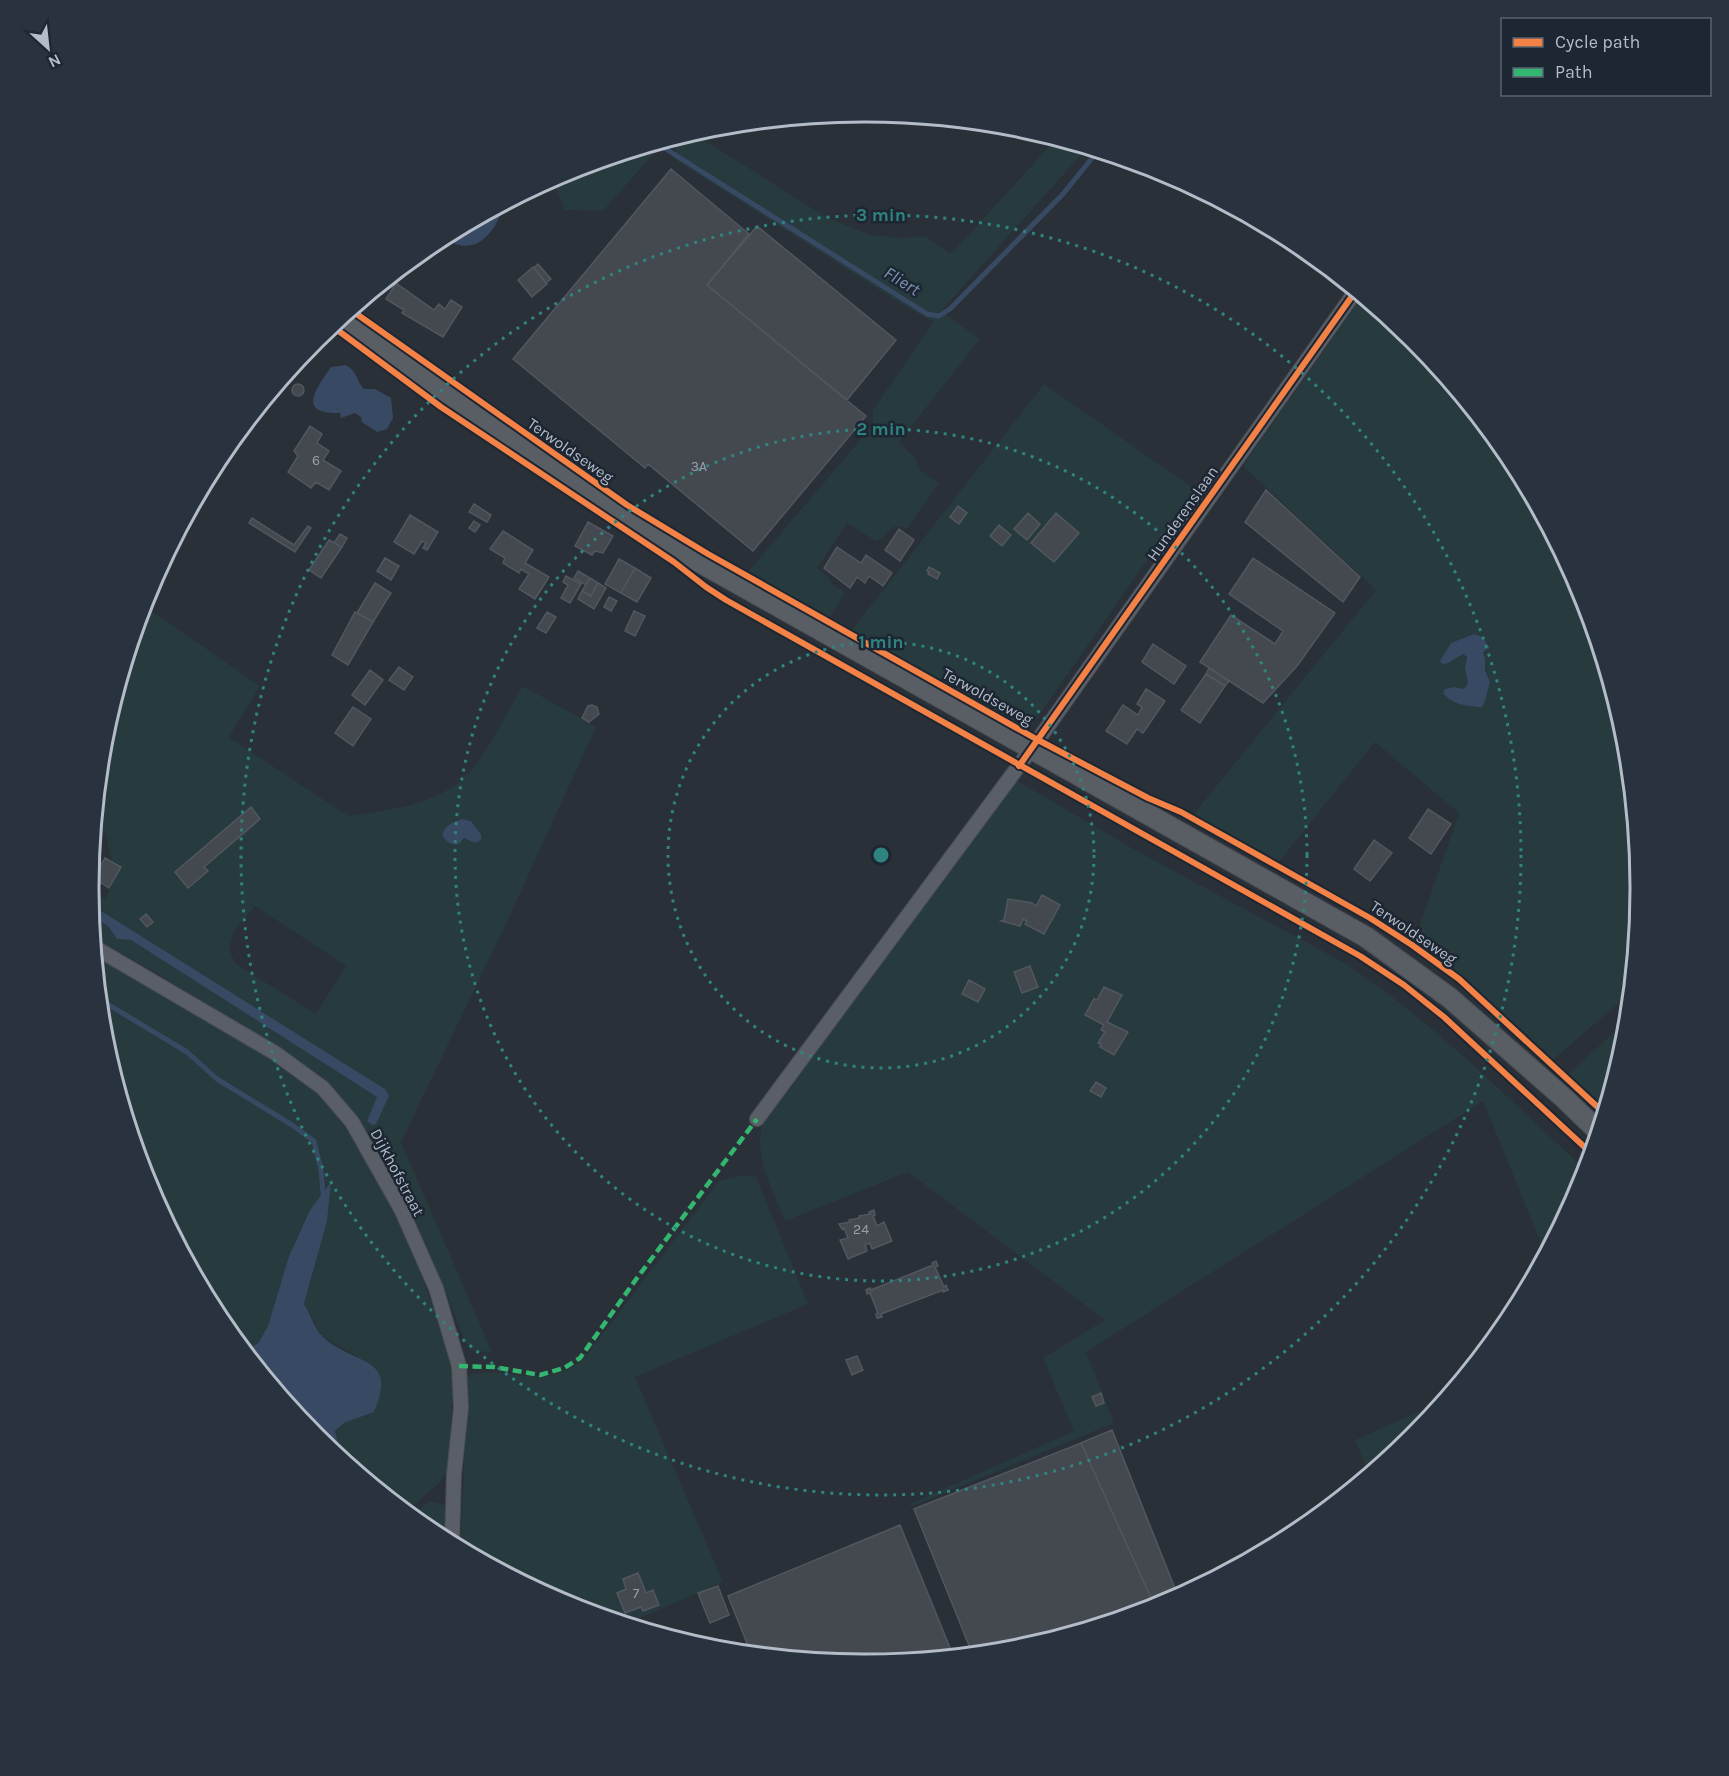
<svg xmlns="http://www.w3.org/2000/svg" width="1729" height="1776" viewBox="0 0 1729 1776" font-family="Karla,sans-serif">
  <rect width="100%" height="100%" fill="#2a3038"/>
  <path fill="#273a3e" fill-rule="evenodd" d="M693,133L826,217L870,235L903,238L925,236L949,253L954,251L1056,139L1087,148L941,311L980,339L899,442L916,459L919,469L939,483L907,529C889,520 891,536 876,541L847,523L817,568L829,578L831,583L845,593L830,617L748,572L873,425V410L934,321L926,318L892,298L673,158L677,151L663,142Z
    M650,146L657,150L603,211L565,210L552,179L568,171Z
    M1360,296L1413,340L1510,457L1582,591L1626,737L1640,888L1630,993L1546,1066L1531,1041L1467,984L1414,942L1459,813L1375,742L1278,863L1193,815L1376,590L1243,466L1354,308L1353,306ZM1474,634L1490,648L1485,650L1483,653C1488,663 1484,672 1490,682L1445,697L1454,687L1464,689L1469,683L1465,669L1467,657L1463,654L1448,663L1462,638Z
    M1044,384L1196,490L1030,728L1025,729L1013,724L852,630Z
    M143,605L260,686L229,737L348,816C388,810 435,806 466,776C486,757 507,711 523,686L596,727L506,924L401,1142L492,1352L472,1351L465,1341C428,1248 391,1148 321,1076L160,975L93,937L91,916L108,926L117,939L131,940L377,1097L385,1089L90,904L89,891L105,899L121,866L112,861L106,834L98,825L103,736ZM462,819L471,821L481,833L464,838L452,821ZM255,906L346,966L316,1014L236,964L229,950L233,933Z
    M1014,779L1137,851L1343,962C1433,1021 1507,1098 1586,1170L1581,1185L1545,1253L1483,1101L1086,1352L1114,1423L913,1506L908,1505L1074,1431L1043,1358L1105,1320L908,1172L785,1221C772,1186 749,1151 766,1115Z
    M94,948L266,1053L312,1086L330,1106L361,1150L391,1206L418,1267L448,1346L452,1366L453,1388L448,1471L439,1483L407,1511L341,1457L335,1431L344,1423L374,1412L377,1368L322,1336L304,1304L312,1277L331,1184L310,1210L289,1256L268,1326L259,1342L246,1352L219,1319L147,1185L103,1039Z
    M1627,1021L1626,1040L1602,1117L1561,1080Z
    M745,1175L756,1177L808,1304L635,1377L723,1582L628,1623L567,1605L461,1548L467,1376C511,1363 540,1394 584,1359L719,1181Z
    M1441,1402L1413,1437L1369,1473L1355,1440Z
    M430,1501L449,1506L446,1540L433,1533L412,1516Z"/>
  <path fill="#384963" d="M503,206C496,234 472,260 444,237Z
    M346,365C360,375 355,379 364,389H375L391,398L393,418L387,429L377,432L362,422L361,417L355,413L341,418L340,413C296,414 316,389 331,367Z
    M1474,634L1482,637L1490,648L1485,650L1483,653L1485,658V670L1490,682L1485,701L1482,707C1469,707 1451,704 1443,693L1445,689L1454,687L1464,689L1468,683L1465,669L1467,657L1463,654L1448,663L1443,664L1440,661L1451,643Z
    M462,819L471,821L481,834V840L475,843L464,838L459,844C449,845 446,842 442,834C447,824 452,822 462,819Z
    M90,904L385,1089L389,1096L376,1124L372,1125L367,1121L377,1097L131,940L117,939L108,926L91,916Z
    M331,1182L327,1221L304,1304C310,1314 315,1329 323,1337C354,1366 399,1354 374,1412L344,1423L335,1431L341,1457L316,1436L246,1352L259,1342L268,1326L289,1256L310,1210Z"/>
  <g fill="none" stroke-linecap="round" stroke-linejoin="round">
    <path stroke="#384963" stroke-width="5" d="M658,144L927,314L939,316L950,309L1063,194L1097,152
      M99,999L187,1052L217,1079L292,1125L314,1141L321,1170L323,1193"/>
  </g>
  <path fill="#444950" stroke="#52575f" stroke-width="1.5" d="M671,169L749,234L707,285L866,416L753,551L648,464L645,468L513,359Z
    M757,226L896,340L847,400L707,285Z
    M538,264L551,279L546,283L534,268Z
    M533,267L547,284L532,297L518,280Z
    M396,283L434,310L439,304L445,309L451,300L462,307L443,337L402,313L404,310L386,299Z
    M292 390a6 6 0 1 1 12 0a6 6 0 1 1-12 0Z
    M310,426L322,434L317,443L329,451L323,460L341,471L329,490L316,482L311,488L288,472L298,456L294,451Z
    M221,455L226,459L217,474L212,470Z
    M1266,490L1360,577L1343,602L1245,522Z
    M474,504L491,515L487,522L469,512Z
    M958,506L967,513L959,524L950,517Z
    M1028,513L1040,524L1027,540L1014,529Z
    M1056,513L1079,533L1054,562L1031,543Z
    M410,515L438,532L427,550L423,548L426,543L422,541L414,554L394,542Z
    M252,518L294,545L308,526L311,528L295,552L249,523Z
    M474,521L480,525L475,532L469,528Z
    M588,522L613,536L603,553L595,551L592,555L575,546Z
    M999,525L1011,535L1002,546L990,536Z
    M899,529L914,540L900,561L885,550Z
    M503,531L533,550L525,563L549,577L535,599L519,589L529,574L521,569L519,573L503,563L505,558L490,549Z
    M340,534L347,538L342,547L334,543Z
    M329,540L342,547L321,578L309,570Z
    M837,547L861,563L866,555L892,573L883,586L869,576L865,583L857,577L850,588L824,568Z
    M385,558L399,566L391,580L377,571Z
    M1253,558L1335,613L1297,666L1263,703L1200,662L1231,615L1275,644L1283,631L1229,594Z
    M619,559L635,568L621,593L605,584Z
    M929,567L940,573L937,579L928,574L929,572L927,571Z
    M635,568L651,578L637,602L621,593Z
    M578,571L590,578L586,585L574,578Z
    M566,576L581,584L570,603L561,598L568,585L563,582Z
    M590,578L598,583L591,596L582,591Z
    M375,583L391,593L373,622L357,613Z
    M598,583L606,588L594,609L578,599L582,591L591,596Z
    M609,597L617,601L611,611L604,607Z
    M634,611L645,616L635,636L625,631Z
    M355,612L373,622L348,665L332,655Z
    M547,612L556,617L546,633L537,628Z
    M1153,644L1186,666L1174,684L1142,662Z
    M399,667L413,677L404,690L389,680Z
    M1209,668L1229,681L1225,686L1206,674Z
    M370,670L383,680L365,705L352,695Z
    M1206,674L1225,686L1200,723L1181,710Z
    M1146,689L1165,701L1143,733L1137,729L1127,744L1106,731L1123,705L1138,715L1142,707L1137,704Z
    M592,705L597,707L599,714L589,722L582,718L588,706Z
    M353,707L371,719L353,746L335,733Z
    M251,807L260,819L204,867L208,871L188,888L175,872Z
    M1428,809L1451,824L1431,854L1409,838Z
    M1374,840L1392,853L1370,881L1354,869Z
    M105,858L121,867L109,888L94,878Z
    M1042,895L1060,905L1044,934L1025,924L1027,921L1023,919L1020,926L1001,921L1004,920L1008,899L1032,903L1036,906Z
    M146,914L153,922L147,927L140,919Z
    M1030,966L1038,987L1022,993L1014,972Z
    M969,980L985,989L978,1002L962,994Z
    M1104,987L1122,995L1107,1022L1128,1032L1114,1055L1100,1047L1101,1044L1098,1043L1105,1032L1101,1030L1104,1025L1085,1015L1094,999L1097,1000Z
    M1096,1082L1106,1088L1101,1097L1090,1091Z
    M874,1210L875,1215L873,1216L877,1226L884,1222L892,1241L872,1249L870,1243L865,1245L867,1251L848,1259L840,1240L848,1238L844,1228L842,1229L839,1224L850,1222L849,1220L860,1218L859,1216L870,1214L869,1212Z
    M936,1261L938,1266L935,1267L944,1287L946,1285L948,1290L943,1292V1290L881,1314L882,1317L877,1318L876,1314L878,1313L870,1293L867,1294L866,1290L870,1288L871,1290L933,1265L932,1263Z
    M857,1356L863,1370L852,1375L846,1360Z
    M1101,1393L1104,1403L1096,1406L1092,1397Z
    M1112,1430L1178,1596L1155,1607L1081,1443Z
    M1081,1443L1155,1607L1016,1649L972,1653L914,1509Z
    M900,1525L953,1655L864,1664L751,1653L728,1596Z
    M638,1573L646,1593L653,1590L659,1605L643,1611L641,1607L625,1613L617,1593L626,1589L623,1579Z
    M718,1586L729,1615L710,1623L698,1593Z"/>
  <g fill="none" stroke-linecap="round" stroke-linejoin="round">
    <defs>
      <path id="minor" d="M94,947L275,1053L323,1088L352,1122L401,1209L436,1288L459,1366L461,1408L454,1474L452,1543
        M757,1119L1038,740L1355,292"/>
      <path id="secondary" d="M341,318C452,398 561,479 678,550L1366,937L1450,998L1565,1099L1598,1131"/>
    </defs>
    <use href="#minor" stroke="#484c53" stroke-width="16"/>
    <use href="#secondary" stroke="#484c53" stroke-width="22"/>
    <use href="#minor" stroke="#5a5e66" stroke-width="14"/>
    <use href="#secondary" stroke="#595d64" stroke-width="20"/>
    <path stroke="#33b770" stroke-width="4.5" stroke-dasharray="9 4.5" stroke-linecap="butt" d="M459,1366L494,1367L540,1375L564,1368L580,1358L637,1278L757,1119"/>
    <defs>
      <path id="cycleway" d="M351,310L627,505L708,554L1038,740L1148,798L1181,812L1370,918L1412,945L1459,979L1603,1112
        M332,326L441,407L674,562L706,587L726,600L1360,956L1404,985L1444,1017L1591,1153
        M1019,766L1355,292"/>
    </defs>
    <use href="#cycleway" stroke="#1d2633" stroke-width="10"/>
    <use href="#cycleway" stroke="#f48246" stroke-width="6"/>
  </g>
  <g fill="none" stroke="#308480" stroke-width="3" stroke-dasharray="3 6">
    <circle cx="881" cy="855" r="213"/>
    <circle cx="881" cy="855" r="426"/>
    <circle cx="881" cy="855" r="640"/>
  </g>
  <g text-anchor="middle" stroke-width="5" stroke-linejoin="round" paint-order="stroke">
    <g font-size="14" fill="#989fab">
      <text x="316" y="465">6</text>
      <text x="699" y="471">3A</text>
      <text x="861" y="1234">24</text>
      <text x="636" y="1598">7</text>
    </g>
    <g font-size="16" fill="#b4bcc9" stroke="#1d2633">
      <text transform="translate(571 450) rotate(35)" y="6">Terwoldseweg</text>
      <text transform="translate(1182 513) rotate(-55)" y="6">Hunderenslaan</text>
      <text transform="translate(988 696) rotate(29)" y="6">Terwoldseweg</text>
      <text transform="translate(1414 932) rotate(34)" y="6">Terwoldseweg</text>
      <text transform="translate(398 1172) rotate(62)" y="6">Dijkhofstraat</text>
    </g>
    <g font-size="18" font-style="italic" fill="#7c92b1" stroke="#1d2633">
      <text transform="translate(902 281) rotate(32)" y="6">Fliert</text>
    </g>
  </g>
  <path d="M0 0H1729V1776H0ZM864 122H865A765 765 0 0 1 1630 887V889A765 765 0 0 1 865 1654H864A765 765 0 0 1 99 889V887A765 765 0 0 1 864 122Z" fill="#29323f" fill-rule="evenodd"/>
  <path fill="none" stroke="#b4bcc9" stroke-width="3" d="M864 122H865A765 765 0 0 1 1630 887V889A765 765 0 0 1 865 1654H864A765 765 0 0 1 99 889V887A765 765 0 0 1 864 122Z"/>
  <circle cx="881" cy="855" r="9" fill="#308480" stroke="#1d2633" stroke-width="3"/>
  <g font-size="18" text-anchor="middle" font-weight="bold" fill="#308480" stroke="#1d2633" stroke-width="5" stroke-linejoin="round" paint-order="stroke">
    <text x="881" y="221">3 min</text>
    <text x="881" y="435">2 min</text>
    <text x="881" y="648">1 min</text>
  </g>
  <rect x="1501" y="18" width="210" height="78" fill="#1d2633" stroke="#59626f" stroke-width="1.5"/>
  <rect x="1513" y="38" width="30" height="9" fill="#f48246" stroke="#59626f" stroke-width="1.5"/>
  <text x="1555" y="48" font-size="18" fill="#b4bcc9">Cycle path</text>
  <rect x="1513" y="68" width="30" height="9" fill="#33b770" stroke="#59626f" stroke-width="1.5"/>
  <text x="1555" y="78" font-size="18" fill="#b4bcc9">Path</text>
  <g transform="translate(48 48) rotate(153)" stroke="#1d2633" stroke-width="4.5" paint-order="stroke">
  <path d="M0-4.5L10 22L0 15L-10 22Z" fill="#b4bcc9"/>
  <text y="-9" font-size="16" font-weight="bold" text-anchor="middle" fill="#b4bcc9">N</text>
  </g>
</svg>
